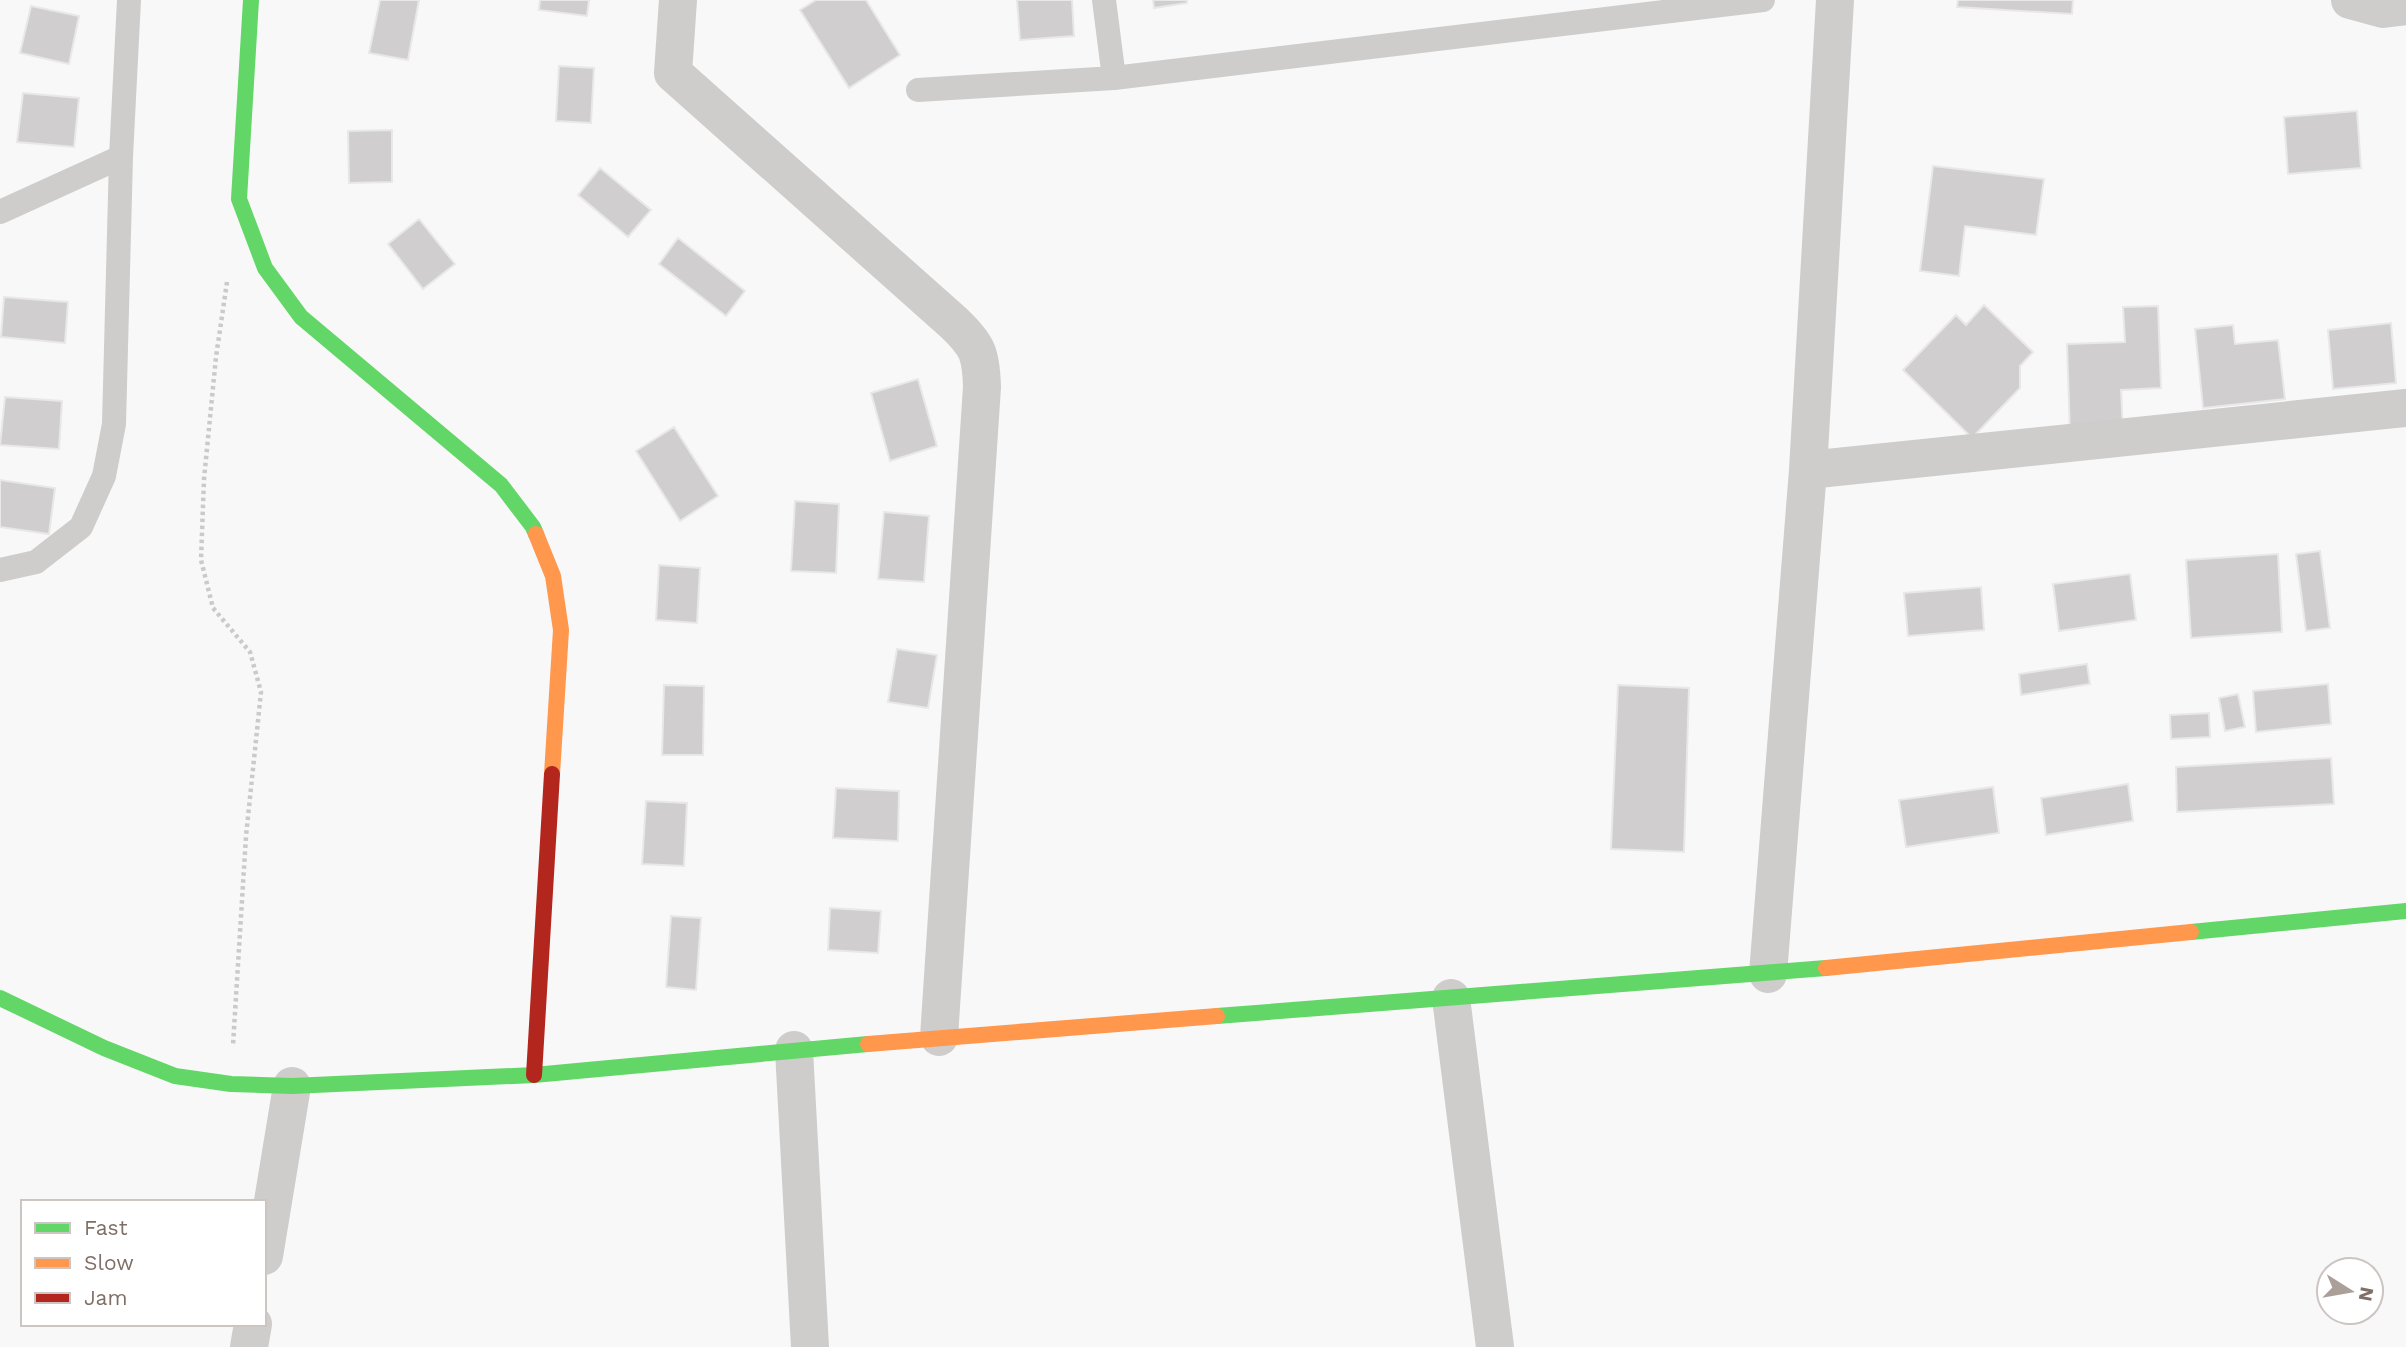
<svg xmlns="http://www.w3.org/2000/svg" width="2406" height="1347" viewBox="0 0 2406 1347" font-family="'Work Sans',sans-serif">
  <rect width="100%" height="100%" fill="#f8f8f9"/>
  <path fill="#d0cece" stroke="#e8e8e8" stroke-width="2" d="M380,0H419L408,60L369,53Z
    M540,0H589L587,16L539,10Z
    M816,0H866L900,55L849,88L800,10Z
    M1017,0H1072L1074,36L1020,40Z
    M1153,0H1187V3L1154,8Z
    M1958,0H2073L2072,14L1957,7Z
    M31,6L79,16L69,64L20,53Z
    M559,66L594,68L591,123L556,121Z
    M23,93L79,98L74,147L17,142Z
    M2357,111L2361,168L2288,174L2284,117Z
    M392,130V182L349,183L348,131Z
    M1933,166L2044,179L2036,235L1965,226L1959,276L1920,271Z
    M600,168L651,210L628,237L578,195Z
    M419,219L455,264L423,289L388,244Z
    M678,238L745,291L726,316L659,264Z
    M4,297L68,302L65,343L1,337Z
    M1984,305L2033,352L2020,366V388L1972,438L1903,370L1956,315L1966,325Z
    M2158,306L2161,388L2121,390L2123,431L2070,434L2067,344L2125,342L2123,307Z
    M2391,323L2396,383L2333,389L2328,330Z
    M2233,325L2235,344L2278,340L2285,399L2203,408L2195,329Z
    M918,379L937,446L890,461L871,393Z
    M5,397L62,401L59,449L0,445Z
    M674,427L718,496L680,521L636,451Z
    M0,480L55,488L49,534L0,527Z
    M795,501L839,504L836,573L791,571Z
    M884,512L929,516L924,582L878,579Z
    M2320,551L2330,628L2306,631L2296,554Z
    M2278,554L2282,632L2191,638L2186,560Z
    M659,565L700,568L697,623L656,620Z
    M2130,574L2136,620L2059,631L2053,584Z
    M1981,587L1984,630L1908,636L1904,593Z
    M897,649L937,655L928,708L888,702Z
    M2087,664L2090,684L2021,695L2019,674Z
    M2328,684L2331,724L2256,732L2253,691Z
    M664,685L704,686L703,755H662Z
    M1618,685L1689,688L1684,852L1611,849Z
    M2238,694L2245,727L2225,731L2219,698Z
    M2209,713L2210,737L2171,739L2170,715Z
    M2331,758L2334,804L2177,812L2176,767Z
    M2128,784L2133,821L2046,835L2041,798Z
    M1993,787L1999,833L1906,847L1899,800Z
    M836,788L899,791L898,841L833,838Z
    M646,801L687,803L684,866L642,864Z
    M830,908L881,911L878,953L828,950Z
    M671,916L701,918L696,990L666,987Z"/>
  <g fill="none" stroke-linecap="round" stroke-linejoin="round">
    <path stroke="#cbc9c9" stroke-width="4.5" stroke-dasharray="3.5 3.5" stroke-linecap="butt" d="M227,282L216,357L204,479L201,560L213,608L250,652L261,692L246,836L233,1045"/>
    <path stroke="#cecdcc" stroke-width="24" d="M1104,0L1114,78
      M918,90L1114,78L1763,0
      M0,212L121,157L129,0
      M0,570L36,562L81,527L104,476L114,424L121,157"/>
    <path stroke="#cecdcc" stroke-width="38" d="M678,0L673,73L954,323C978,346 981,354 982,387L939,1037
      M2350,0L2383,9L2406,6
      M1808,470L2406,408
      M1768,974L1808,470L1835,0
      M1451,998L1495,1347
      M794,1050L810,1347
      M264,1256L292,1086
      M249,1347L253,1324"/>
    <path stroke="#63d668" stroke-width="16" d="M251,0L239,199L265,268L301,317L501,485L533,527L536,534
      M2191,932L2406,911
      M0,998L104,1048L175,1076L231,1084L292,1086L534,1075L868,1044
      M1217,1016L1826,968"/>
    <path stroke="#ff974d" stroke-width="16" d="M536,534L553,576L561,630L552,774
      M1826,968L2191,932
      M868,1044L1217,1016"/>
    <path stroke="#b3261e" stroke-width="16" d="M534,1075L552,774"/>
  </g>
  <rect x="21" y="1200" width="245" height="126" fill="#ffffff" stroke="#ccc5c2" stroke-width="2"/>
  <rect x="35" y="1223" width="35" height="10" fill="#63d668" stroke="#ccc5c2" stroke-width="2"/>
  <text x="84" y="1235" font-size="21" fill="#806f66">Fast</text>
  <rect x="35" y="1258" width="35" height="10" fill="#ff974d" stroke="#ccc5c2" stroke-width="2"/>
  <text x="84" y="1270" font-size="21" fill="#806f66">Slow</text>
  <rect x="35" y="1293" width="35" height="10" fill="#b3261e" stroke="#ccc5c2" stroke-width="2"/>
  <text x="84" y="1305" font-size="21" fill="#806f66">Jam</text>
  <g transform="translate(2350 1291) rotate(101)"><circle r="33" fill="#ffffff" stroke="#ccc5c2" stroke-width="2"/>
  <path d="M0-5L12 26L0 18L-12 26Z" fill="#aa9f99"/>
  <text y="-10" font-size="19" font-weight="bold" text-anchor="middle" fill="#806f66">N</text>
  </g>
</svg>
